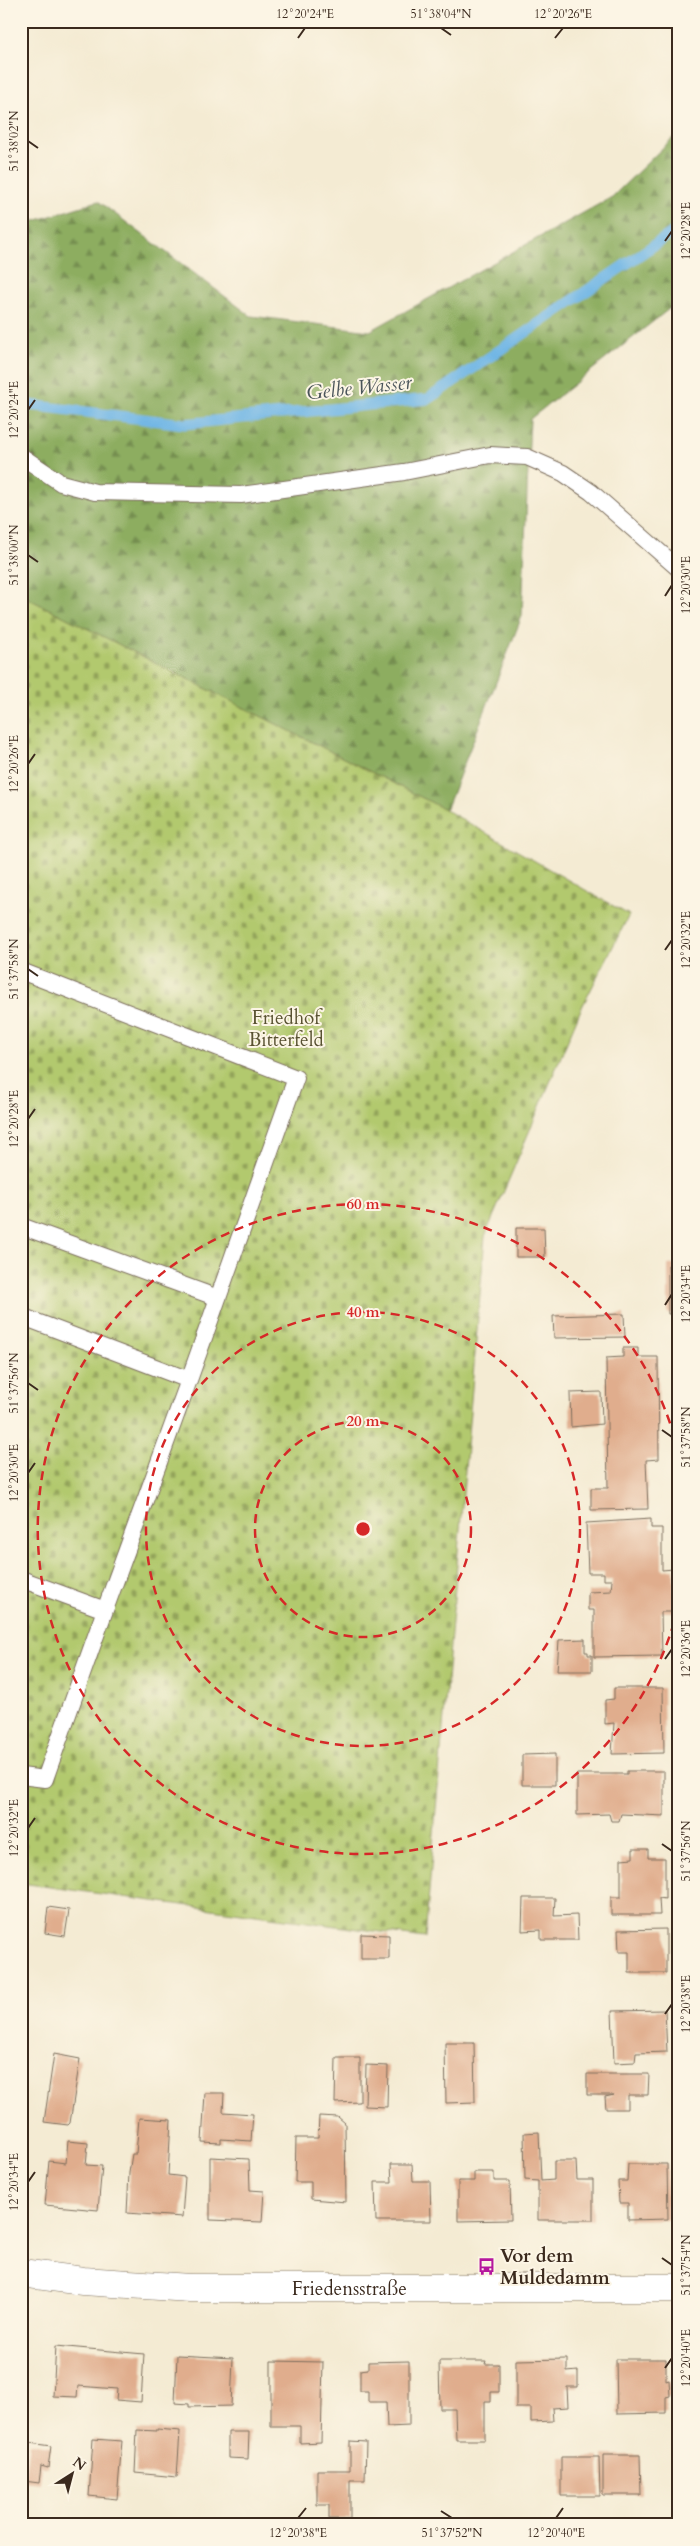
<svg xmlns="http://www.w3.org/2000/svg" width="700" height="2546" viewBox="0 0 700 2546" font-family="Cardo,serif">
  <defs>
    <pattern id="forest-firs" width="22" height="20" patternUnits="userSpaceOnUse" patternTransform="scale(1.25)"><rect width="22" height="20" fill="#8dad61"/><path d="M5 1l3.5 6h-7zM16 11l3.5 6h-7z" fill="#748d4f"/></pattern>
    <pattern id="cemetery-stones" width="16" height="16" patternUnits="userSpaceOnUse" patternTransform="scale(1.25)"><rect width="16" height="16" fill="#b2c96e"/><path d="M2 7V4a2 2 0 0 1 4 0v3zM10 15v-3a2 2 0 0 1 4 0v3z" fill="#92a35a"/></pattern>
  </defs>
  <rect width="100%" height="100%" fill="#fcf5e5"/>
  <filter id="ink" filterUnits="userSpaceOnUse"><feTurbulence type="fractalNoise" baseFrequency=".02" numOctaves="2"/><feDisplacementMap in="SourceGraphic" scale="10" xChannelSelector="R" yChannelSelector="G"/><feConvolveMatrix kernelMatrix="1 2 1 2 8 2 1 2 1" color-interpolation-filters="sRGB"/></filter>
  <filter id="wash" filterUnits="userSpaceOnUse"><feTurbulence type="fractalNoise" baseFrequency=".0096" numOctaves="4" result="noise"/><feDisplacementMap in="SourceGraphic" scale="20" xChannelSelector="R" yChannelSelector="G"/><feGaussianBlur stdDeviation="1.12" result="paint"/><feColorMatrix in="noise" values="0 0 0 0 0 0 0 0 0 0 0 0 0 0 0 0 0 1.4 0 .05"/><feComposite in="paint" operator="in"/></filter>
  <g filter="url(#wash)">
    <rect width="100%" height="100%" fill="#f4ebd3"/>
    <path fill="url(#forest-firs)" stroke="#646c40" d="M679,132V301L530,419L522,616L446,810L21,595L22,225L98,201L251,316L370,331L612,197Z"/>
    <path fill="url(#cemetery-stones)" stroke="#767a46" d="M21,595L446,810L629,915L581,1009L485,1236L425,1938L21,1883Z"/>
    <g fill="none" stroke-linecap="round" stroke-linejoin="round">
      <path stroke="#6eb5e5" stroke-width="11" d="M21,404L184,424L428,399L679,228"/>
    </g>
    <g id="blocks">
      <path fill="#e0ad8d" d="M516,1228H544L545,1257H516Z
        M679,1264V1314H668V1265Z
        M624,1314L625,1337L554,1338L553,1316Z
        M623,1348H638V1357H658L659,1459L646,1460L648,1509L591,1510V1488H608L606,1358L623,1357Z
        M601,1392L602,1424L571,1427L570,1393Z
        M651,1519V1528H662V1570L674,1569V1612H661L662,1656L594,1657V1610H588V1592L611,1591L612,1580H604V1573H588L586,1523Z
        M585,1639V1652H588V1655H592V1671H557L559,1640Z
        M614,1688H663L664,1753L612,1754L614,1723L605,1724V1700L614,1699Z
        M555,1754V1785H522V1755Z
        M627,1771H664V1816L621,1814L619,1821H611L609,1814L577,1815V1774H627Z
        M633,1849H648V1858H665V1899L659,1898L660,1915H611V1897H621V1859L633,1858Z
        M523,1898H555L554,1916L577,1915L578,1940H541V1930L522,1931Z
        M48,1907L69,1910L65,1936L45,1933Z
        M666,1929V1973H629V1952H619L618,1930Z
        M361,1934L389,1935V1959H361Z
        M665,2010L667,2052L636,2053L635,2062L614,2063L612,2011Z
        M445,2043H474L475,2102L446,2103Z
        M54,2054L80,2059L70,2123L68,2125L44,2122Z
        M336,2058H360V2102L335,2103Z
        M366,2065L388,2066L387,2107L365,2106Z
        M587,2074H649L648,2095H628V2109H606L605,2097L614,2095H587Z
        M205,2093H224L223,2112L253,2114L251,2141L221,2139V2143L202,2142Z
        M319,2116L338,2117L345,2123L346,2202L311,2199V2182H295L296,2138H318Z
        M139,2118L171,2120L168,2175L185,2177L182,2217L127,2213L129,2173L132,2154H136Z
        M539,2132L541,2181L554,2180V2161H576L577,2180H593V2220H538V2181L525,2180L524,2133Z
        M68,2141L88,2143L86,2165L102,2166L98,2210L45,2205L49,2161L66,2163Z
        M210,2157L249,2159L250,2190L264,2191L262,2222L210,2220Z
        M391,2164H412L413,2181H430L431,2221H376L375,2182H392Z
        M628,2164H667L668,2219L628,2220V2203H619L618,2181H627Z
        M474,2172H494V2181H510L511,2220L458,2221V2181H474Z
        M56,2346L144,2354L141,2402L116,2400L117,2389L78,2386L77,2397L53,2396Z
        M177,2355L233,2358L231,2406L189,2407V2404L175,2403Z
        M567,2359V2372L578,2371V2387H567L568,2407L552,2408L553,2421L531,2422V2408H516V2360Z
        M616,2359H666V2381L669,2380L670,2396L666,2397V2413L617,2414Z
        M271,2361L323,2362L321,2442L300,2443V2426H271Z
        M409,2361V2426L387,2427L386,2402H368V2391H360V2370L368,2369V2362Z
        M439,2361H486L485,2364H499V2392H491V2401H485V2440H456L455,2409H440Z
        M157,2429L180,2431L177,2477L135,2473L137,2430L157,2431Z
        M228,2432H249L248,2459L228,2458Z
        M93,2439L122,2441L117,2499L89,2496Z
        M350,2441L366,2442L365,2480H350V2519H329V2505H317V2470H350Z
        M29,2443L51,2446L48,2468L41,2466L39,2483L24,2481Z
        M603,2455H640L641,2495H603Z
        M561,2457H599L600,2496H561Z"/>
    </g>
  </g>
  <g filter="url(#ink)">
    <use href="#blocks" fill-opacity="0" stroke="#7c6e5d" stroke-width="1"/>
    <g fill="none" stroke-linecap="round" stroke-linejoin="round">
      <defs>
        <path id="service" d="M21,456L61,483L95,492L241,495L404,472L490,455L527,457L563,473L591,492L679,569
          M21,971L296,1078L189,1380
          M21,1226L218,1298
          M21,1316L189,1380L105,1610
          M21,1579L105,1610L45,1779L21,1776"/>
        <g id="minor">
          <path id="s1" d="M21,2273L83,2281L190,2288H679"/>
        </g>
      </defs>
      <use href="#service" stroke="#7c6e5d" stroke-width="18"/>
      <use href="#minor" stroke="#7c6e5d" stroke-width="29"/>
      <use href="#service" stroke="#fff" stroke-width="16"/>
      <use href="#minor" stroke="#fff" stroke-width="28"/>
    </g>
  </g>
  <path fill="none" stroke="#3b2a1e" stroke-width="2" d="M441,28L451,35M298,38L305,28M555,38L563,28M28,141L38,148M665,241L672,231M28,410L35,400M28,555L38,562M665,596L672,585M28,764L35,754M665,950L672,940M28,969L38,976M28,1119L35,1109M665,1305L672,1294M28,1383L38,1390M662,1430L672,1437M28,1473L35,1463M665,1659L672,1649M28,1828L35,1818M662,1844L672,1851M665,2014L672,2004M28,2182L35,2172M662,2258L672,2265M665,2368L672,2358M441,2511L452,2518M298,2518L306,2508M556,2518L563,2508"/>
  <g fill="none" stroke="#d62828" stroke-width="2.5" stroke-dasharray="9 6">
    <circle cx="363" cy="1529" r="108"/>
    <circle cx="363" cy="1529" r="217"/>
    <path d="M678 1608A325 325 0 1 1 678 1450"/>
  </g>
  <defs>
    <symbol id="bus-bare" viewBox="-9 -9 18 18"><path d="M-5-6H5V4H4V6H2V4H-2V6H-4V4H-5ZM-3.5-4V0h7V-4ZM-3.5 1.2v1.5H-2V1.2ZM2 1.2v1.5H3.5V1.2Z" fill="#b5179e" stroke="#fcf5e5" stroke-width="2.5" paint-order="stroke"/></symbol>
  </defs>
  <g fill-rule="evenodd">
    <use href="#bus-bare" x="474" y="2254" width="25" height="25"/>
  </g>
  <g text-anchor="middle" stroke-width="4" stroke-linejoin="round" paint-order="stroke">
    <g font-size="19" fill="#595232" stroke="#fcf5e5">
      <text x="286" y="1024">Friedhof<tspan x="286" dy="22">Bitterfeld</tspan></text>
    </g>
    <g font-size="19" font-weight="bold" fill="#3b2a1e" stroke="#fcf5e5" text-anchor="start">
      <text x="500" y="2262">Vor dem<tspan x="500" dy="22">Muldedamm</tspan></text>
    </g>
    <g font-size="19" fill="#3b2a1e" stroke="#fcf5e5">
      <text dy="7" stroke="none"><textPath href="#s1" startOffset="329">Friedensstraße</textPath></text>
    </g>
    <g font-size="20" font-style="italic" fill="#4a545a" stroke="#fcf5e5">
      <text transform="translate(359 387) rotate(-6)" y="7">Gelbe Wasser</text>
    </g>
  </g>
  <circle cx="363" cy="1529" r="8" fill="#d62828" stroke="#fcf5e5" stroke-width="2.5"/>
  <g font-size="15" text-anchor="middle" font-weight="bold" fill="#d62828" stroke="#fcf5e5" stroke-width="4" stroke-linejoin="round" paint-order="stroke">
    <text x="363" y="1209">60 m</text>
    <text x="363" y="1317">40 m</text>
    <text x="363" y="1426">20 m</text>
  </g>
  <rect width="700" height="2546" fill="none" stroke="#fcf5e5" stroke-width="55"/>
  <g transform="translate(72 2474) rotate(36)" stroke="#fcf5e5" stroke-width="4" paint-order="stroke">
  <path d="M0-4L9 19L0 12L-9 19Z" fill="#3b2a1e"/>
  <text y="-8" font-size="14" font-weight="bold" text-anchor="middle" fill="#3b2a1e">N</text>
  </g>
  <rect x="28" y="28" width="644" height="2490" fill="none" stroke="#3b2a1e" stroke-width="2"/>
  <g font-size="12" text-anchor="middle" fill="#3b2a1e">
    <text x="305" y="18">12°20'24"E</text>
    <text x="441" y="18">51°38'04"N</text>
    <text x="563" y="18">12°20'26"E</text>
    <text transform="translate(14 141) rotate(-90)" y="4">51°38'02"N</text>
    <text transform="translate(686 231) rotate(-90)" y="4">12°20'28"E</text>
    <text transform="translate(14 410) rotate(-90)" y="4">12°20'24"E</text>
    <text transform="translate(14 555) rotate(-90)" y="4">51°38'00"N</text>
    <text transform="translate(686 585) rotate(-90)" y="4">12°20'30"E</text>
    <text transform="translate(14 764) rotate(-90)" y="4">12°20'26"E</text>
    <text transform="translate(686 940) rotate(-90)" y="4">12°20'32"E</text>
    <text transform="translate(14 969) rotate(-90)" y="4">51°37'58"N</text>
    <text transform="translate(14 1119) rotate(-90)" y="4">12°20'28"E</text>
    <text transform="translate(686 1294) rotate(-90)" y="4">12°20'34"E</text>
    <text transform="translate(14 1383) rotate(-90)" y="4">51°37'56"N</text>
    <text transform="translate(686 1437) rotate(-90)" y="4">51°37'58"N</text>
    <text transform="translate(14 1473) rotate(-90)" y="4">12°20'30"E</text>
    <text transform="translate(686 1649) rotate(-90)" y="4">12°20'36"E</text>
    <text transform="translate(14 1828) rotate(-90)" y="4">12°20'32"E</text>
    <text transform="translate(686 1851) rotate(-90)" y="4">51°37'56"N</text>
    <text transform="translate(686 2004) rotate(-90)" y="4">12°20'38"E</text>
    <text transform="translate(14 2182) rotate(-90)" y="4">12°20'34"E</text>
    <text transform="translate(686 2265) rotate(-90)" y="4">51°37'54"N</text>
    <text transform="translate(686 2358) rotate(-90)" y="4">12°20'40"E</text>
    <text x="298" y="2537">12°20'38"E</text>
    <text x="452" y="2537">51°37'52"N</text>
    <text x="556" y="2537">12°20'40"E</text>
  </g>
</svg>
